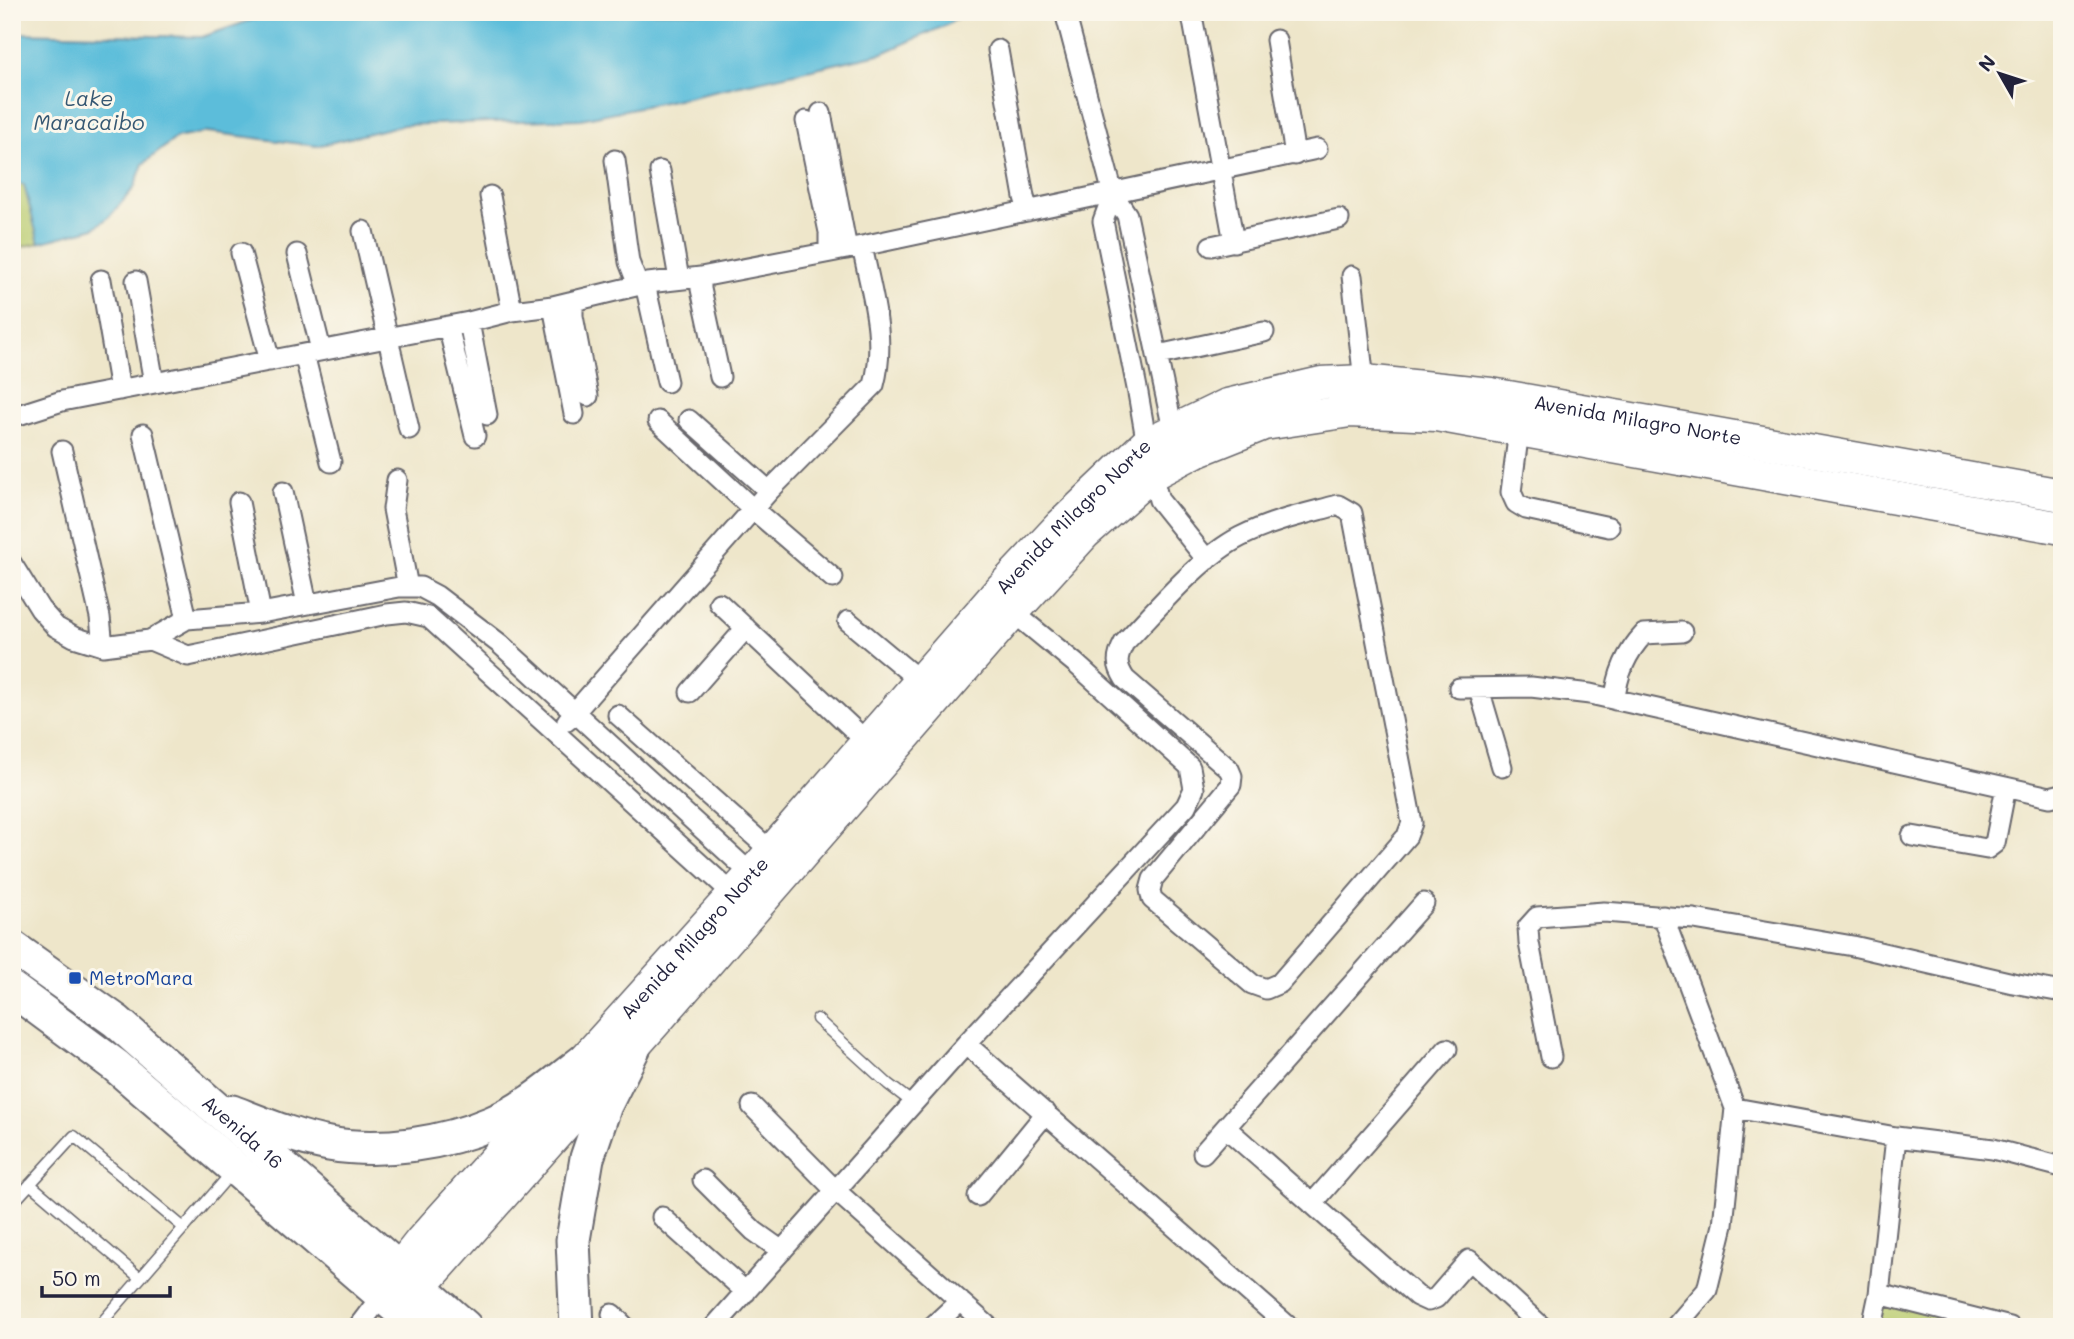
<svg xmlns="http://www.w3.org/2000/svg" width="2074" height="1339" viewBox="0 0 2074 1339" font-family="Mali,sans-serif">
  <rect width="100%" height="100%" fill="#fbf7ec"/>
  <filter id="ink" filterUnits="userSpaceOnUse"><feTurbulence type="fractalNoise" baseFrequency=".0143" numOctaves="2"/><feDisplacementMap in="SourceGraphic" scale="14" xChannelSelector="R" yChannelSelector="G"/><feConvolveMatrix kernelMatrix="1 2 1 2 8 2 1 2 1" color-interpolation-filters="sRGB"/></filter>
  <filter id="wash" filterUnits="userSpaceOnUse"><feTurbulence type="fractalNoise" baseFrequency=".00686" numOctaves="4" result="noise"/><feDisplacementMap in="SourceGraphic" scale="28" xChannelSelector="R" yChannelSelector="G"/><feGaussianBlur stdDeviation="1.57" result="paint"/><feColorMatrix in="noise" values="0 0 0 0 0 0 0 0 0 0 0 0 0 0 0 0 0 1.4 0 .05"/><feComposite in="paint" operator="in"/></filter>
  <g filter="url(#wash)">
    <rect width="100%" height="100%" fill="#eee6ca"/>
    <path fill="#b9cb6e" stroke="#6e7654" stroke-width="2" d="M12,184H24L39,243L12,249Z
      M1883,1300L1992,1327H1876Z"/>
    <path fill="#5bbdda" stroke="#3e708a" stroke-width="2" d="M275,12H965L949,24L883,53L678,99L581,119L402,125L317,146L208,132L176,138L143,164L134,188L109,217L94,228L39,243L24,185L12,184V33L202,37Z"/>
  </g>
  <g filter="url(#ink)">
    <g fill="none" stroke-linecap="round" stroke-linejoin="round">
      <defs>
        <path id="service" d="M817,1019L888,1084L914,1104
          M30,1184L140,1278
          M12,1204L74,1136L184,1228
          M98,1327L233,1171"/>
        <path id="minor" d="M1065,12L1113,194L1127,215L1175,439
          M1193,21L1234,242
          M1276,40L1295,155
          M998,50L1024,197L1028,211
          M821,113L847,249
          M806,121L829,232V252
          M615,160L629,262L638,285
          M660,171L679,279
          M1113,194L1103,221L1138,393L1152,474L1159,500L1207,560
          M490,196L512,311
          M363,231L409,429
          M1211,246L1339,219
          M241,253L270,361
          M297,254L321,350
          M1352,276L1364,381
          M701,277V289L720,377
          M101,280L120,390
          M136,281L154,383
          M648,283L647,293L667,382
          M573,301V316L588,396
          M553,306L574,414
          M469,322L487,415
          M448,326L475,436
          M304,354L331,462
          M1158,355L1264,332
          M12,417L62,401L469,322L512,311L553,306L648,283L701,277L862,246L1317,149
          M689,420L769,491
          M658,421L754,510L833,578
          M1519,430L1511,492L1516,503L1526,509L1609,527
          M143,434L187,619
          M62,451L100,617L103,646
          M397,480L393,509L408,587
          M283,492L307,604
          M239,502L261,613
          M1338,505L1352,513L1412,823L1407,836L1280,983L1266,989L1252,984L1152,899L1150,890L1153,879L1231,785L1232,776L1229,769L1125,679C1116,665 1116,658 1124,643C1157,609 1199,558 1240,537C1271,521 1305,514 1338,505Z
          M12,564L40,609L56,627L74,637L103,646L150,640L187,619L261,613L399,587H420L437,596L500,644L758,880
          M719,603L867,742
          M848,621L920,681
          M150,640L188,656L387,614L406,612L428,617L742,902
          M1459,688L1531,687L1590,694L2050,797L2062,794
          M1479,689L1502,767
          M690,692L746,628
          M1615,700C1617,674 1626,653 1644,634L1682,632
          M618,715L771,851
          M567,721L769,491L874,385C887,338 871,292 862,246
          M1912,836L1987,849L1995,843L2006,787
          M1663,916L1735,1108L1723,1225L1707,1290L1675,1327
          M966,1044L1186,806L1194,789L1190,767L1075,663L1013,612
          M1551,1057L1529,943L1528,927L1537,917L1604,912L1694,919L1853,946L2013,983L2062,992
          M752,1106L836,1191L989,1327
          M1735,1108L1896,1137L1993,1149L2062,1167
          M1226,1128L1417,1296L1428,1301L1436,1298L1469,1260L1542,1327
          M1896,1137L1879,1294L2010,1327
          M1203,1153L1424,903
          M703,1180L754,1231L782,1251
          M978,1196L1046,1113
          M1312,1204L1447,1049
          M662,1217L746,1292
          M612,1314L625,1327
          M358,1327L383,1294
          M714,1327L966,1044L1289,1327
          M932,1327L960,1301
          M1872,1327L1879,1294"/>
        <g id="primary">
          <path id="s1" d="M385,1290L399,1269L421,1241L752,874L1000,590L1061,525L1146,444L1227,405L1321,383L1364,381L1491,394L2062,495"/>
          <path d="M403,1307L659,1018L1013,612L1085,533L1152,474L1194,452L1264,424L1350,411L1436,415L2062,528"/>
        </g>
        <g id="trunk">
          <path id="s2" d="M12,947L116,1021L465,1327"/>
          <path d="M12,989L116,1066L419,1327"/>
          <path d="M232,1112C263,1124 296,1138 329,1144C381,1153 443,1144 492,1123C528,1108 558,1080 589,1057"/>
          <path d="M577,1327L573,1240L587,1158L605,1105L634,1047"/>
        </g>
      </defs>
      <use href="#service" stroke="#69676d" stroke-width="13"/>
      <use href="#minor" stroke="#69676d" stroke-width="23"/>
      <use href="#primary" stroke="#69676d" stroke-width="35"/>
      <use href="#trunk" stroke="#69676d" stroke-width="37"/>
      <use href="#service" stroke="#fff" stroke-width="10"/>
      <use href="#minor" stroke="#fff" stroke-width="19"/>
      <use href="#primary" stroke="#fff" stroke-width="32"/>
      <use href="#trunk" stroke="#fff" stroke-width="33"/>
    </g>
  </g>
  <rect fill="#1a4fb4" stroke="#fbf7ec" stroke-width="2.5" x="68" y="971" width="14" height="14" rx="3.5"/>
  <g text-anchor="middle" stroke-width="6" stroke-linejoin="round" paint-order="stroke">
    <g font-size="19" fill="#22223b" stroke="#fbf7ec">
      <text dy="7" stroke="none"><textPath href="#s1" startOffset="1645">Avenida Milagro Norte</textPath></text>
      <text dy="7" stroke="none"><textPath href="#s1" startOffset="1036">Avenida Milagro Norte</textPath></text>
      <text dy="7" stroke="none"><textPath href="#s1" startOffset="469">Avenida Milagro Norte</textPath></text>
      <text dy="7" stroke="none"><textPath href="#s2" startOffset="296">Avenida 16</textPath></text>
    </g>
    <g font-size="19" fill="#164399" stroke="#fbf7ec" text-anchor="start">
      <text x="89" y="985">MetroMara</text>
    </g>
    <g font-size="21" font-style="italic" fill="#365873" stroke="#fbf7ec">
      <text x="89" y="106">Lake<tspan x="89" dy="24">Maracaibo</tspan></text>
    </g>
  </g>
  <rect width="2074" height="1339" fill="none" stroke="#fbf7ec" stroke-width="42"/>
  <g transform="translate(2000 74) rotate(309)" stroke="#fbf7ec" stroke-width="5" paint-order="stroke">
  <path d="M0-5L12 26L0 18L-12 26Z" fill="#22223b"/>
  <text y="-10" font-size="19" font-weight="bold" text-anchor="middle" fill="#22223b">N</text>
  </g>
  <path d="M42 1286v10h128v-10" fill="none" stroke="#22223b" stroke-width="3.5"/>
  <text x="52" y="1286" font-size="21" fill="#22223b" stroke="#fbf7ec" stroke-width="5" paint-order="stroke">50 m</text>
</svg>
